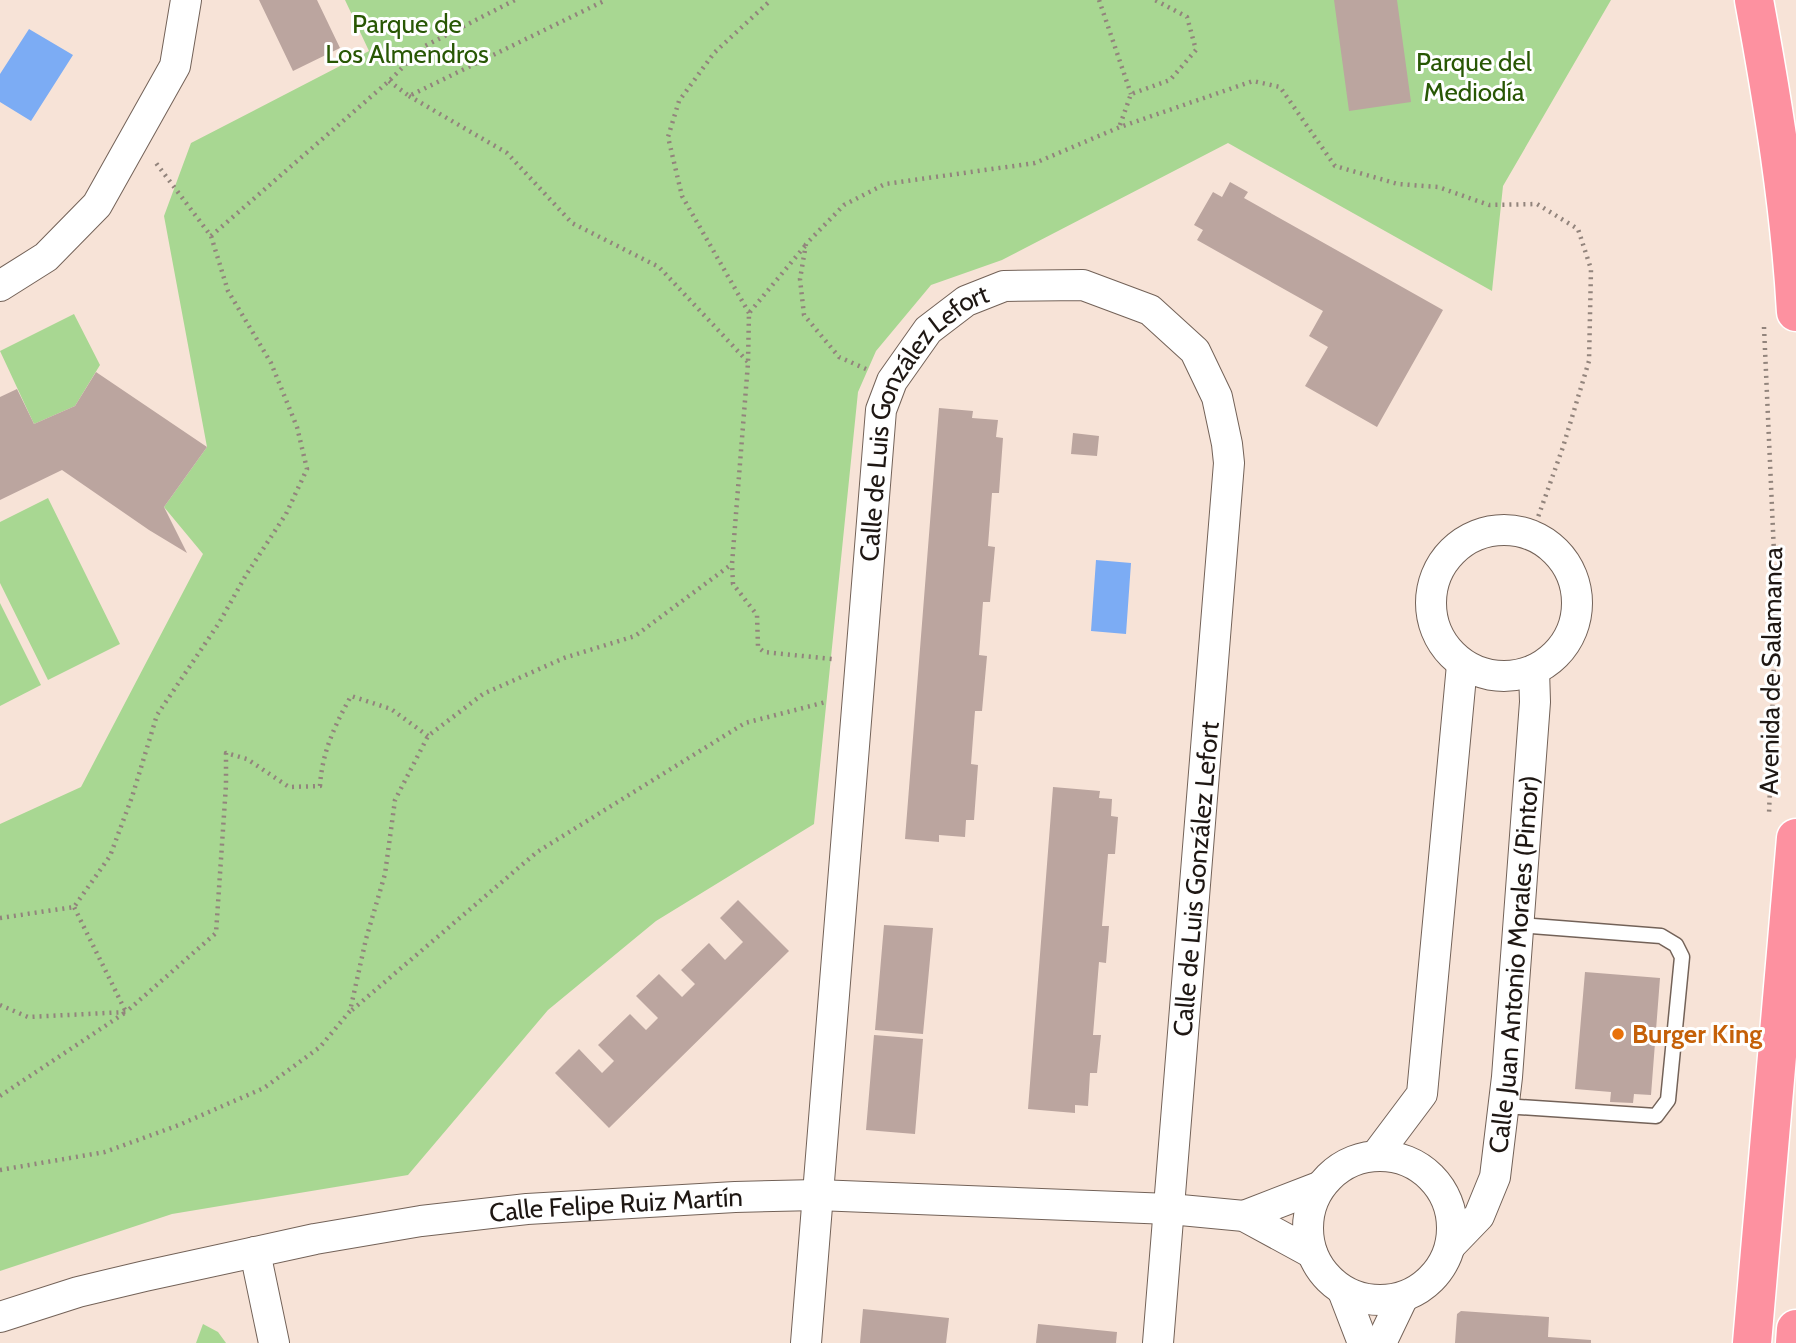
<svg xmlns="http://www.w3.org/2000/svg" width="1796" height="1343" viewBox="0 0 1796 1343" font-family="Cabin,sans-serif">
  <rect width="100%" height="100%" fill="#f7e3d7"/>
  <path fill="#a8d792" d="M345,0H1611L1503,186L1492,291L1228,143L1002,260L931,285L876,351L858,392L814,824L656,921L548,1010L408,1175L172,1214L0,1271V824L81,787L203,554L164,507L207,447L164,216L191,143L369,51Z
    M74,314L100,365L75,406L34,424L0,351Z
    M48,498L120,644L48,680L0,583V522Z
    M0,603L41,685L0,706Z
    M203,1324L218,1332L226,1343H196Z"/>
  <path fill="#7cacf4" d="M29,29L73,55L31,121L0,102V74Z
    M1096,560L1131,563L1126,634L1091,631Z"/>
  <path fill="#bba59f" d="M259,0H317L340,48L293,71Z
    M1334,0H1397L1411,102L1349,111Z
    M1230,182L1248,192L1244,198L1443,310L1377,427L1305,386L1328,347L1309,336L1323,311L1197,240L1203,230L1194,225L1213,192L1222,197Z
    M96,372L207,447L164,507L187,553L149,530L62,470L0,500V397L17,389L34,424L75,406Z
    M939,408L973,411L972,418L998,420L996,437L1003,438L999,493H992L988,546L995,547L990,602H983L979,655L987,656L982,711H975L971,764L978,765L974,820H966L965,837L939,835V842L905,839Z
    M1073,433L1099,436L1097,456L1071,454Z
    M1053,787L1100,791L1099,798L1112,799L1111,816L1118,817L1115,854H1108L1102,926H1109L1106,963L1099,962L1093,1035H1101L1097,1073H1090L1088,1106L1075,1105V1113L1028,1109Z
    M738,900L789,951L609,1128L555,1073L579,1049L602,1073L614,1061L598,1045L630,1014L646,1030L658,1018L636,996L659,974L682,997L695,984L681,970L709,943L725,960L743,942L720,918Z
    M884,925L933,928L923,1034L875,1030Z
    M1585,972L1660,978L1651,1095L1634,1094L1633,1103L1610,1102L1611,1092L1575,1089Z
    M874,1035L923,1039L915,1134L866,1130Z
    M863,1309L949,1318L946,1343H860Z
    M1461,1311L1549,1317L1548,1337L1591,1340V1343H1455L1457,1314Z
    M1038,1324L1117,1332L1116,1343H1036Z"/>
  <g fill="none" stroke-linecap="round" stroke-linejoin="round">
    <defs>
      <path id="lane" d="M1504,1106L1656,1116L1668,1100L1682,957L1676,945L1661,936L1519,925"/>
      <g id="street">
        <path d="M0,286L46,257L97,205L175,66L186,0"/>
        <circle cx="1504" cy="603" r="73"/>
        <path d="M1377,1154L1422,1094L1462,665"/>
        <circle cx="1380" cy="1228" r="72"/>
        <path d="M1244,1216L1319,1187"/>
        <path id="s1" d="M1451,1245L1479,1216L1495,1177L1507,1077L1535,702L1534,670"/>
        <path d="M255,1252L274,1343"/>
        <path d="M1343,1291L1363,1343"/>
        <path id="s2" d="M0,1317L78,1292L145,1276L315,1239L421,1221L527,1209L735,1197L817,1195L1170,1209L1244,1216L1312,1253"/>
        <path id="s3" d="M806,1343L881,410L892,381L928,330L966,301L1004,286L1083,285L1150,310L1195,351L1217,397L1227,444L1229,463L1158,1343"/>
        <path d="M1381,1343L1403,1297"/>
      </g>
      <path id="highway" d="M1754,0C1773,103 1790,207 1796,312
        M1752,1343L1796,838
        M1795,1343L1796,1329"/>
    </defs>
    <use href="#lane" stroke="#736258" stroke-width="17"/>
    <use href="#street" stroke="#736258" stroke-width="32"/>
    <use href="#highway" stroke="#fff" stroke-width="41"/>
    <path stroke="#92847c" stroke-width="4.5" stroke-dasharray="2 5" stroke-linecap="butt" d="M1099,0L1131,94
      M389,81L409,96L606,0
      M409,96L507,153L572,223L659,267L748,362
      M1120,125L1131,94L1170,80L1196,50L1187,17L1155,0
      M211,236L389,81L423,47L515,0
      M805,246L749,313L748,363L732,564L733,584L757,615L758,647L764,652L832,659
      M749,313L682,196L668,137L679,101L714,53L771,0
      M1764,327L1776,598L1769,815
      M866,369L839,357L804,315L800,279L806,244L844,205L885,184L1035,163L1120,127L1253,81L1280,87L1335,166L1398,184L1438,187L1489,205L1537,204L1578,229L1591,269L1589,361L1563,447L1532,534
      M0,918L74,907L110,856L132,797L157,715L219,623L246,575L286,514L307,469L297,427L271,363L228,291L211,236L156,163
      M0,1005L28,1017L126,1012L216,933L226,785V753L247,759L289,787L320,786C322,752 335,725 351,696L391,709L428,736
      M352,1010L537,852L745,723L826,702
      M0,1096L126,1012L74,907
      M0,1170L105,1152L179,1125L264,1088L320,1047L350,1011L366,939L385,874L395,800L428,736L483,694L564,658L635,636L732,564"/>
    <use href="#lane" stroke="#fff" stroke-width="14"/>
    <use href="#street" stroke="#fff" stroke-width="30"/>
    <use href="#highway" stroke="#fd91a0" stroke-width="38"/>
  </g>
  <circle fill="#e8710a" stroke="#fff" stroke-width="2.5" cx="1618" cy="1034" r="7"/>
  <g text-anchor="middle" stroke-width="6" stroke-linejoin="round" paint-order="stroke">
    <g font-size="26" fill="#285704" stroke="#fff">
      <text x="407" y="33">Parque de<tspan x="407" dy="30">Los Almendros</tspan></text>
      <text x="1474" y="71">Parque del<tspan x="1474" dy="30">Mediodía</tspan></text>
    </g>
    <g font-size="26" fill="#1e1713" stroke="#fff">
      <text dy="9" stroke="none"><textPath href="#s3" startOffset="942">Calle de Luis González Lefort</textPath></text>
      <text transform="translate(1771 671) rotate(-89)" y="9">Avenida de Salamanca</text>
      <text transform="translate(1196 879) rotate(-85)" y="9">Calle de Luis González Lefort</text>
      <text dy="9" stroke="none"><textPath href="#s1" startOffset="296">Calle Juan Antonio Morales (Pintor)</textPath></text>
      <text dy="9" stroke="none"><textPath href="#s2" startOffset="628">Calle Felipe Ruiz Martín</textPath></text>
    </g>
    <g font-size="26" font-weight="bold" fill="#c56008" stroke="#fff" text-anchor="start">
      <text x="1632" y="1043">Burger King</text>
    </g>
  </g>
</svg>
